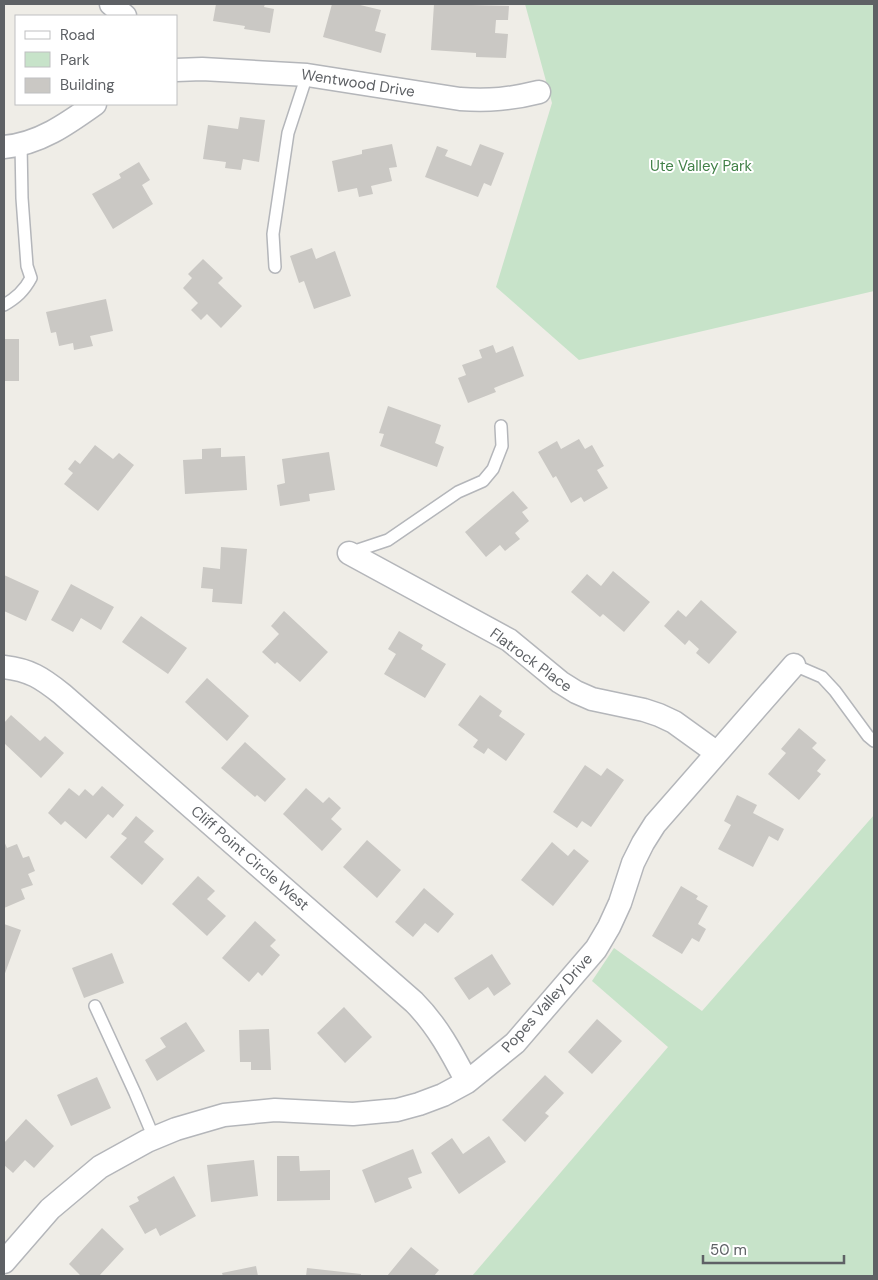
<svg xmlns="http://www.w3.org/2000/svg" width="878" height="1280" viewBox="0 0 878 1280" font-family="'DM Sans',sans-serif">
  <rect width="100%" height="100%" fill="#efede7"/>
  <path fill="#c7e3c9" d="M525,4H874V291L579,360L496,287L552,103Z
    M874,815V1276H472L668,1047L592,981L614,948L702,1011Z"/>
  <path fill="#cac8c4" d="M216,4H265L264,7L274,9L270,33L244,29L245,26L213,21Z
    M332,4H356L381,10L375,31L386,34L381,53L323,37Z
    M434,4L509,6L508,20H496L495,33L508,34L506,58L476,57V53L431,50Z
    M240,117L265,120L259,162L243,159L241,170L225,168L226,162L203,159L208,125L238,129Z
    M392,144L397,167L389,168L392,181L371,186L373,194L359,197L357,188L338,192L332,161L362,154V150Z
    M480,144L504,153L491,186L484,183L478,197L425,177L437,146L448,150L445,156L471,166Z
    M139,162L150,180L142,185L153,204L113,229L92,194L121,178L119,174Z
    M312,248L316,259L335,251L351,296L314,309L304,281L299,283L290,256Z
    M203,259L223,278L218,283L242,306L221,328L207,314L201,320L191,310L198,303L183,288L192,278L188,274Z
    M106,299L113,331L90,336L93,346L74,350L73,343L59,346L56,332L51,333L46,312Z
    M4,339H19V381H4Z
    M493,345L496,353L513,346L524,376L494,388L496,392L468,403L458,378L466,375L462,365L482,358L479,350Z
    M388,406L441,425L435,443L444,447L437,467L380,446L384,434L379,433Z
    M579,439L585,449L592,445L604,466L597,470L608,488L584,502L581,497L571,503L556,476L553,478L538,452L557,441L561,449Z
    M95,445L113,459L119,453L134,465L98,511L64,484L73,473L68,469L75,460L80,464Z
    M221,448V457L245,456L247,490L185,494L183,460L202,459V449Z
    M329,452L335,490L309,494L310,501L280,506L277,485L285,483L282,459Z
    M513,491L528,508L522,512L529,521L515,533L520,539L505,551L500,545L486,557L465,532Z
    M221,547L247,549L242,604L212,602L213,589L201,588L203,567L220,569Z
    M613,571L650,602L624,632L603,614L600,617L571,592L587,574L601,586Z
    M4,575L39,591L26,621L4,611Z
    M71,584L114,607L101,630L81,618L73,632L51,620Z
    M701,600L737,632L709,664L696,653L699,649L689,640L685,645L664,626L678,610L686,617Z
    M284,611L328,652L300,682L277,662L275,664L262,652L279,634L271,626Z
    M141,616L187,648L168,674L122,642Z
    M399,631L423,645L421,649L446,664L425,698L384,674L396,654L388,649Z
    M207,678L249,716L227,741L185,702Z
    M480,695L502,711L499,716L525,734L506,761L488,748L484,754L473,747L478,740L458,725Z
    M11,715L40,741L45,736L64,753L41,778L4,743V723Z
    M799,728L817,743L812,748L826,760L817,771L821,774L799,800L768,774L786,753L781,749Z
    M245,742L286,779L265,802L257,795L255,797L221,768Z
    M585,765L601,776L607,768L624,780L591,827L582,821L577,828L553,812Z
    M102,786L124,805L113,818L108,814L86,839L65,821L61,825L48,813L69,788L79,796L85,789L93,796Z
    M306,788L323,803L329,797L341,808L331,819L342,829L322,851L283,814Z
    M737,795L757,805L753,813L784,829L778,841L769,836L753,867L718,849L731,825L724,821Z
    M136,816L154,831L144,842L164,859L142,885L110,857L127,838L121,834Z
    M367,840L401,870L377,898L343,867Z
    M4,841L7,848L17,844L23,858L29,856L35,871L28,874L33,885L21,889L25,899L4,908Z
    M552,842L568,856L574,849L589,861L553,906L521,880Z
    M198,876L215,891L207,899L226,916L207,936L172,904Z
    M681,886L698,896L696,899L708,906L698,924L706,929L699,942L692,938L682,954L652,936Z
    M424,888L454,914L438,933L425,923L413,937L395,922Z
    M255,921L276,940L270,946L280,955L262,976L258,972L249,982L222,958Z
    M4,924L21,930L4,976Z
    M112,953L124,983L84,998L72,968Z
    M492,954L511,984L494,996L488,987L469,1000L454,978Z
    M344,1007L372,1037L345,1063L317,1033Z
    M597,1019L622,1041L592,1074L568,1052Z
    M186,1022L205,1051L157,1081L145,1060L166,1047L160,1038Z
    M269,1029L271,1070H251V1062H240L239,1030Z
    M545,1075L564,1093L545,1113L549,1116L525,1142L502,1120Z
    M97,1077L111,1108L71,1126L57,1095Z
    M26,1119L54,1146L34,1168L25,1160L13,1173L4,1165V1143Z
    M489,1136L506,1162L459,1194L431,1153L452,1138L463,1154Z
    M413,1149L422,1173L408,1178L412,1188L375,1203L362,1170Z
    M277,1156H299L300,1171L330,1170V1200L277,1201Z
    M254,1160L258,1196L211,1202L207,1165Z
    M174,1176L196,1216L160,1236L156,1228L145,1234L129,1206L139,1201L137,1197Z
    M102,1228L124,1249L99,1276H81L69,1264Z
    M411,1247L439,1270L434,1276H387Z
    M256,1266L258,1276H223L222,1273Z
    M307,1268L361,1274V1276H306Z"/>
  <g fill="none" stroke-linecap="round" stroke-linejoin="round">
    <defs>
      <path id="lane" d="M275,267L273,234L288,133L307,75
        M4,305C16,298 24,291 31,278L27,266L22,198L21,144
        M349,553L388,540L458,492L483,481L493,469L502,446L501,426
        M794,665L822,677L835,691L868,736L874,741
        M95,1006L135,1093L154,1138"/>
      <path id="street" d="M111,4L125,16
        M176,70L202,69L307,75L460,99C489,101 511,99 539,92
        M4,147C39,144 67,124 95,104
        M349,553L509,640L560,682L576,692L592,699L644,710L659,715L674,722L717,753
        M4,667C30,670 42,678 62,694L414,1002C437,1025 452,1053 467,1082
        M4,1262L50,1209L100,1167L147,1141L176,1129L224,1115L275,1110L353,1114L397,1110L419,1104L443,1095L467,1082L515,1043L596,949L609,927L620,903L633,863L643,843L655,824L794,665"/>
    </defs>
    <use href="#lane" stroke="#b4b6ba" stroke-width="14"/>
    <use href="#street" stroke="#b4b6ba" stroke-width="25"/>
    <use href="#lane" stroke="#fff" stroke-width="11"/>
    <use href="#street" stroke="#fff" stroke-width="22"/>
  </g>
  <g text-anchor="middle" stroke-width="4" stroke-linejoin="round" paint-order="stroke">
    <g font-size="15" fill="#5e6165" stroke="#fff">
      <text transform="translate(358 83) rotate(9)" y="5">Wentwood Drive</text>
      <text transform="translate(531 660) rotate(36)" y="5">Flatrock Place</text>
      <text transform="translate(250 858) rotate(41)" y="5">Cliff Point Circle West</text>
      <text transform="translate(547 1003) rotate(-48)" y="5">Popes Valley Drive</text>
    </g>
    <g font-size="15" fill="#428148" stroke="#fff">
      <text x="701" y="171">Ute Valley Park</text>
    </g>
  </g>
  <rect width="878" height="1280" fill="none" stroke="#5e6165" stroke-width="10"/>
  <rect x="15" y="15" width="162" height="90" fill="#ffffff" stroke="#bfc0c1"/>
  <rect x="25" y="31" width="25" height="8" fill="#ffffff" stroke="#bfc0c1"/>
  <text x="60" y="40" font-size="15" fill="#5e6165">Road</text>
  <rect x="25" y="52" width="25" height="15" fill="#c7e3c9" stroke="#bfc0c1"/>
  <text x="60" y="65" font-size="15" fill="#5e6165">Park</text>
  <rect x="25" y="78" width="25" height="15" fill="#cac8c4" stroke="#bfc0c1"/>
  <text x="60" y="90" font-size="15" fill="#5e6165">Building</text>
  <path d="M703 1255v8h141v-8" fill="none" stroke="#5e6165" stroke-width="2.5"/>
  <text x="710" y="1255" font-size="15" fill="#5e6165" stroke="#ffffff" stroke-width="4" paint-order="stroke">50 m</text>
</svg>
